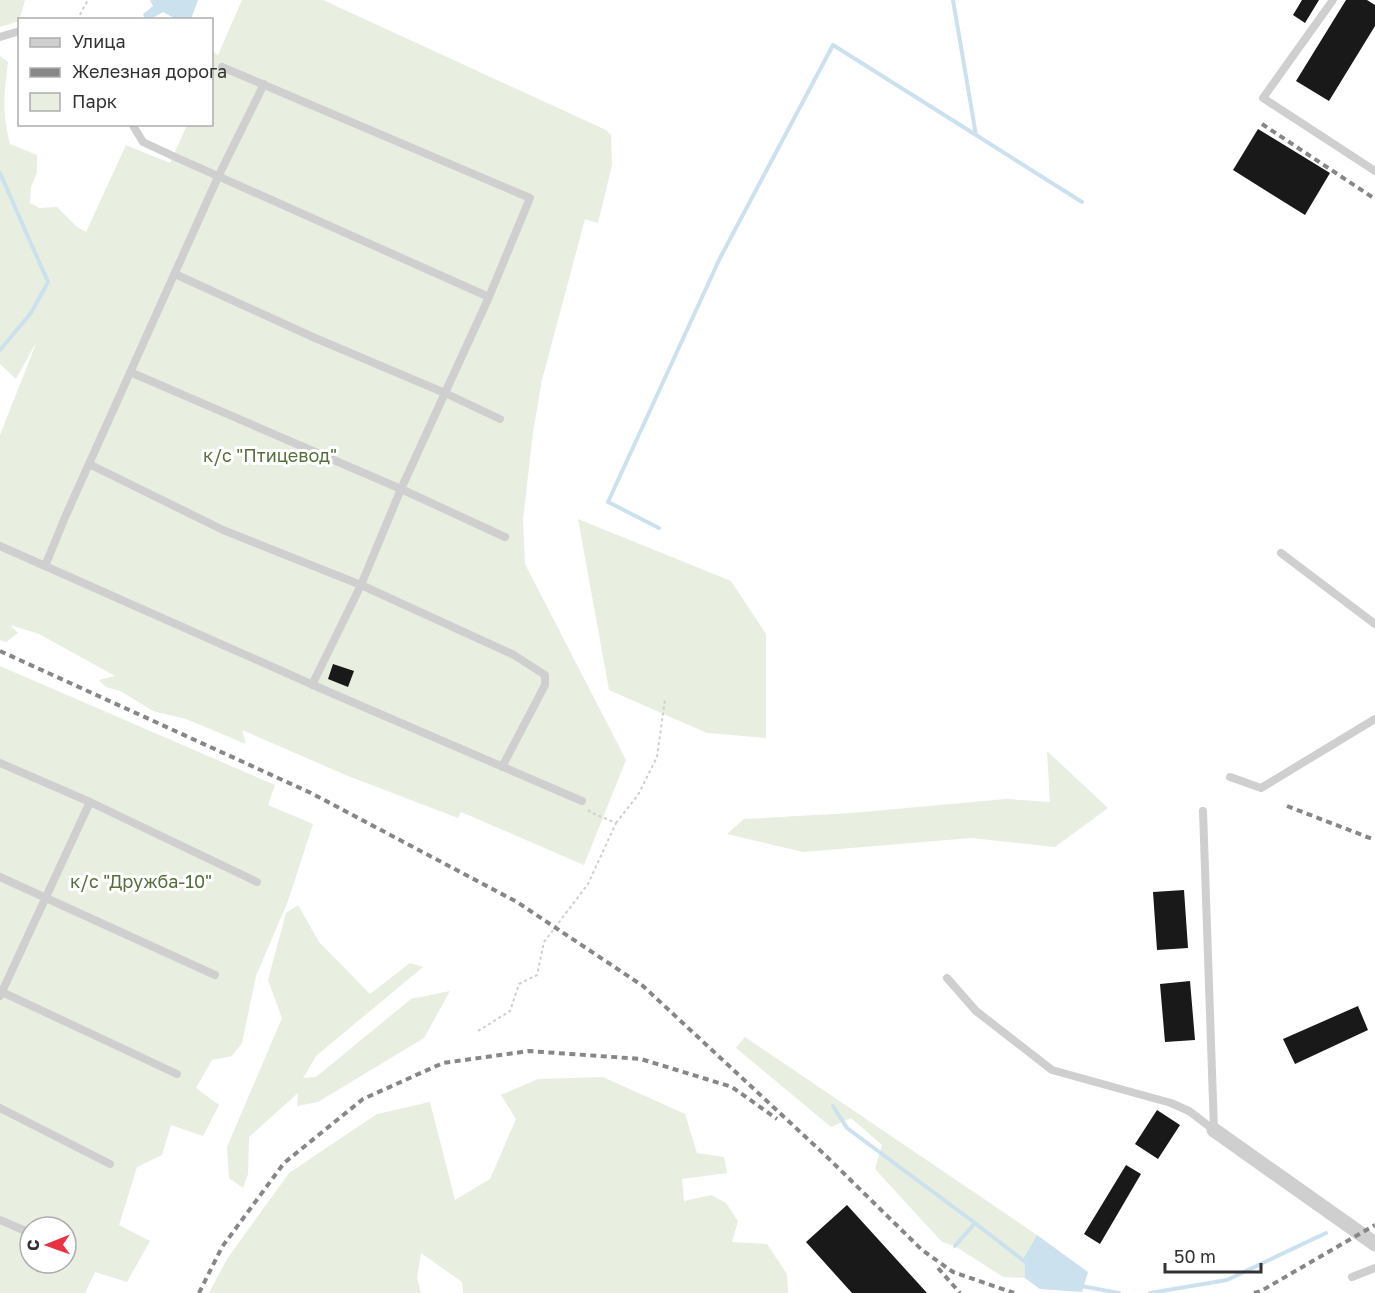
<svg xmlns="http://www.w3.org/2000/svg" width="1375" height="1293" viewBox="0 0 1375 1293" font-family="'Golos Text',sans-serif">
  <rect width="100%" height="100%" fill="#fff"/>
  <path fill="#e8eee0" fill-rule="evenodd" d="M0,0H25L19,21L0,27Z
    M242,0H323L606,130L611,135L612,165L598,223L585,219L542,380L533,432L523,520L525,564L626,760L584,865L461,812L458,818L348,776L242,730L246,744L186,719L153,711L120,691L106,687L99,680L115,676L39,634L10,625L18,633L6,642L0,640V435L37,341L16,379L0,364V56L8,62C4,93 2,113 10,144L37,155V173L31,187L30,203L39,208L57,207L77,227L86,232L126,145L170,163L187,125L212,124V51L218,55Z
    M578,519L731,581L766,634V738L707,733L609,690Z
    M0,666L275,785L268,805L313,824L288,901L256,976L242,1043L232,1056L212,1060L196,1088L219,1105L203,1136L171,1125L162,1155L137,1167L119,1225L150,1241L127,1282L95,1272L85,1293H0ZM30,1227H66V1263H30Z
    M1047,751L1108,808L1055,847L971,838L803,852L727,834L744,819L852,813L1006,799L1050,802Z
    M298,905L319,942L370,994L410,963L423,967L316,1056L303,1078L316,1077L411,999L450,991L424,1038L318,1102L297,1106L298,1093L249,1137L248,1174L243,1188L229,1178L227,1147L282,1018L268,980L286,913Z
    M745,1037L1037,1235L1024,1257L1025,1278L1003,1277L955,1246L942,1242L875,1169L882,1145L851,1118L831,1127L736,1048Z
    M603,1077L685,1114L697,1153L724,1157L727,1173L682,1179L684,1201L711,1195L726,1203L738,1221L732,1242L767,1244L787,1274L788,1293H463L462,1282L421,1253L417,1278L421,1293H209L227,1259L289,1173L377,1114L430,1102L455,1200L490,1179L516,1119L501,1095L538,1079Z"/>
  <path fill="#cce1ee" d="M150,0H198L191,19H176L163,12L151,19H145L143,14L153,6Z
    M1037,1235L1088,1272L1082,1292L1040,1289L1025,1278L1024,1257Z"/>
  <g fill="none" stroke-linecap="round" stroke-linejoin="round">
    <path stroke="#cce1ee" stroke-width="4" d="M953,0L976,135L1082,202
      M0,173L48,282L31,313L0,350
      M659,528L608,502L720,258L833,45L976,135
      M833,1106L847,1128L975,1223L955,1246
      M975,1223L1028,1264
      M1081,1286L1119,1293
      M1150,1293L1227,1280L1326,1233"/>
  </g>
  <path fill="#191919" d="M1302,0H1319L1305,23L1293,15Z
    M1346,0H1367L1375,5V26L1329,101L1296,81Z
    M1258,129L1330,173L1305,215L1233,170Z
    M333,664L354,671L348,687L328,679Z
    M1184,890L1188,948L1157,950L1153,892Z
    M1190,981L1195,1040L1165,1042L1160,984Z
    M1358,1006L1368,1030L1295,1064L1283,1039Z
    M1157,1110L1180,1125L1158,1159L1135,1144Z
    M1126,1165L1141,1174L1100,1244L1084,1234Z
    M847,1205L927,1293H852L806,1242Z"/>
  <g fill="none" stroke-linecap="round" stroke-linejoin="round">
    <path stroke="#cfcfcf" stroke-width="2" stroke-dasharray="3 3" stroke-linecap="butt" d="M77,20L88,0
      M616,823L638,795L657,757L665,699
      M478,1031L510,1011L519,984L537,975L544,942L588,884L616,823L590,812L587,808"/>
    <path stroke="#cfcfcf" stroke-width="8" d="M1333,0L1263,98L1375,171
      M0,37L20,31
      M222,67L530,198L489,297L401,489L361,585L312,685
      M132,124L143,142L173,156L489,297
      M175,274L315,338L445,393L500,419
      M130,372L401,489L505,537
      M89,464L223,530L361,585L514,655L545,675V685L502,767
      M0,546L329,692L582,801
      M1281,553L1375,624
      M45,566L66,515L218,177L264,84
      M0,763L90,802L257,882
      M1230,777L1261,788L1375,719
      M1203,811L1214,1130
      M0,877L215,975
      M947,978L976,1011L1052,1070L1171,1103L1189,1111L1214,1130
      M0,991L177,1074
      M0,996L90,802
      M0,1108L110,1164
      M0,1220L30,1233
      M66,1249L71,1251
      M1352,1277L1375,1268"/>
    <path stroke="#cfcfcf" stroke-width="15" d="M1214,1130L1375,1244"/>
    <path stroke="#878787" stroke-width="4" stroke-dasharray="6 4.5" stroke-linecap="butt" d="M1262,124L1375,199
      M0,651L311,793L517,902L643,986L825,1155L922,1250L953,1272L1014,1293
      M1287,806L1375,840
      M938,1268L960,1293
      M199,1293L222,1247L284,1163L363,1099L443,1063L529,1051L641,1059L732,1087L777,1119
      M1254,1293L1261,1291L1375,1225"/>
  </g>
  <g text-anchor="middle" stroke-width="6" stroke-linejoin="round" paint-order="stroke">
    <g font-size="18" fill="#556f3d" stroke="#fff">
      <text x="270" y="462">к/с "Птицевод"</text>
      <text x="141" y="888">к/с "Дружба-10"</text>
    </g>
  </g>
  <rect x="18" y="18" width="195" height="108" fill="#ffffff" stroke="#adadad" stroke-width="1.5"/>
  <rect x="30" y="38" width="30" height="9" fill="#cfcfcf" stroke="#adadad" stroke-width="1.5"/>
  <text x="72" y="48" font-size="18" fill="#323232">Улица</text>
  <rect x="30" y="68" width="30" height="9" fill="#878787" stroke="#adadad" stroke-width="1.5"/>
  <text x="72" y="78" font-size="18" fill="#323232">Железная дорога</text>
  <rect x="30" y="93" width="30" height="18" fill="#e8eee0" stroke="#adadad" stroke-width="1.5"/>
  <text x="72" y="108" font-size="18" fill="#323232">Парк</text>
  <g transform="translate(48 1245) rotate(269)"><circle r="28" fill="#ffffff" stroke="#adadad" stroke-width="1.5"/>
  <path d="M0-4.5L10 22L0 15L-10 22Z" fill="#ea3242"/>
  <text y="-9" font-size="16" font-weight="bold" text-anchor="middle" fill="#323232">С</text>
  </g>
  <path d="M1165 1263v9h96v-9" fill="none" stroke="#323232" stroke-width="3"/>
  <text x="1174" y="1263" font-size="18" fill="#323232" stroke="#ffffff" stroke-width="4.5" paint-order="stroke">50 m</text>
</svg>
